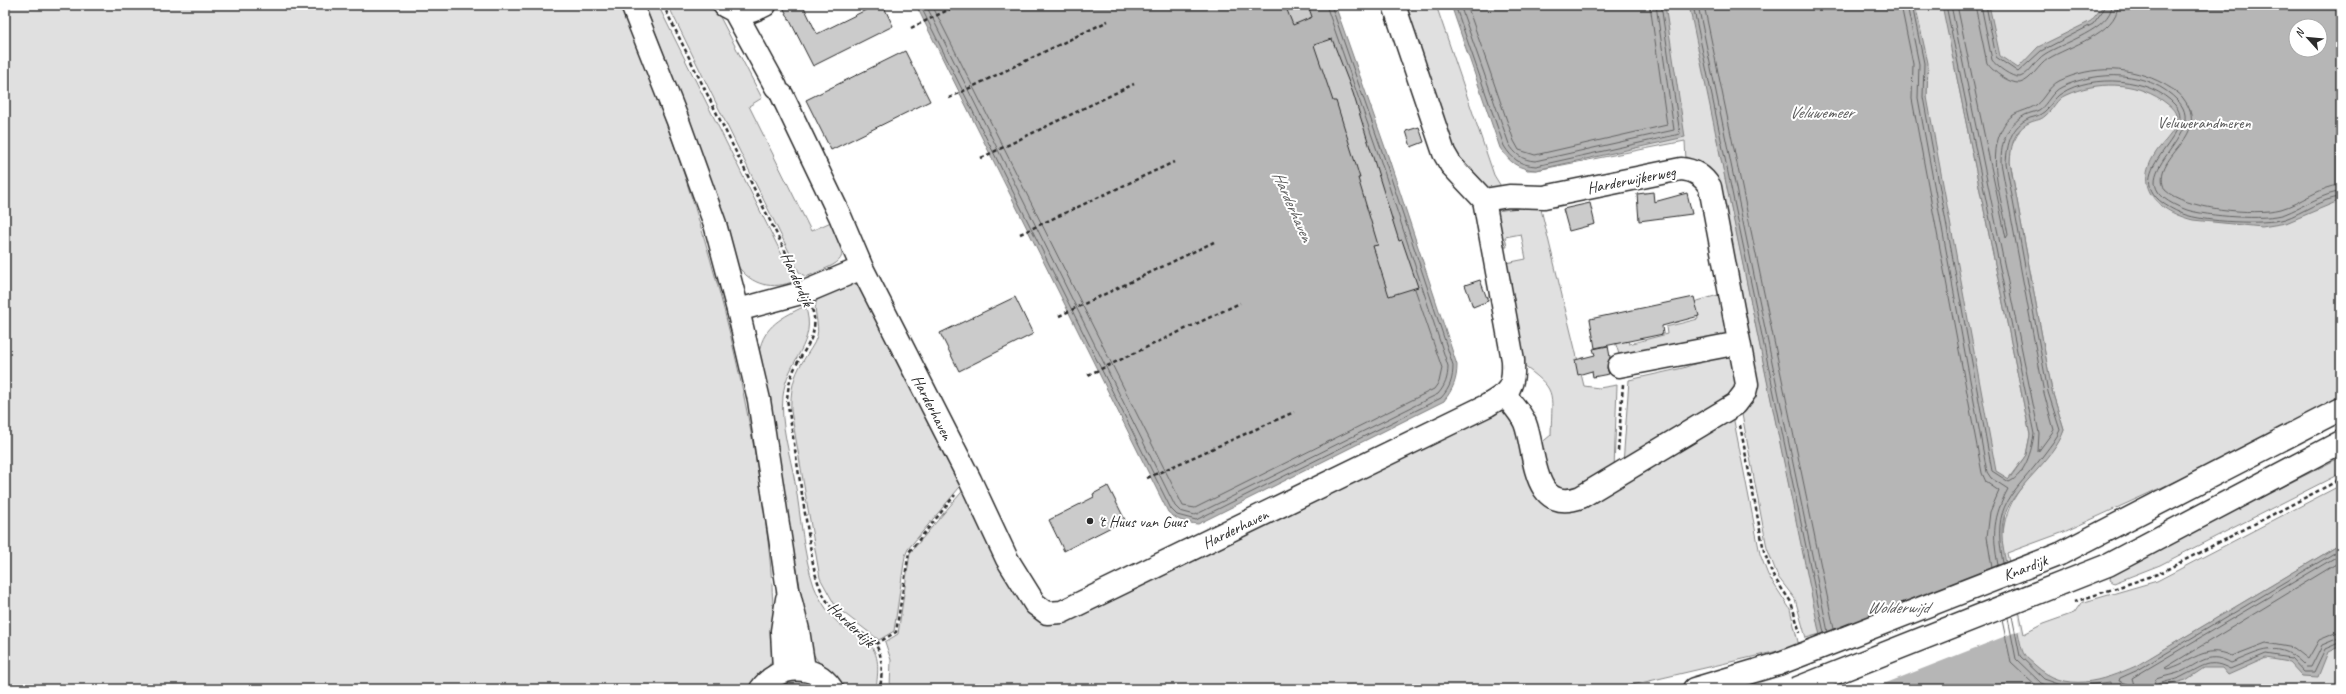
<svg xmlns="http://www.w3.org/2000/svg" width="2346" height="694" viewBox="0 0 2346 694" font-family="Caveat,sans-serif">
  <rect width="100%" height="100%" fill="#fff"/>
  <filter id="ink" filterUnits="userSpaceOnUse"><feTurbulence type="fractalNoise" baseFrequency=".025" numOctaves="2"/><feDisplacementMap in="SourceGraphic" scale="8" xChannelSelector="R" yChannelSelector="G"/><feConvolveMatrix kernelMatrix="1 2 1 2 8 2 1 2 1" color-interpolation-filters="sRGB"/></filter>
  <g filter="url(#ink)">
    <path fill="#e0e0e0" stroke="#868686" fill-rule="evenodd" d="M5,5H620C676,138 721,275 748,417C759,472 768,528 772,584C772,600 777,648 772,660C768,670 754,682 746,689H5Z
      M645,5H658L795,281C772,290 752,286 737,265L699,146Z
      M668,5H709L720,17L762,98L749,106L811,231L833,221C850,263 845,260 806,277L799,272Z
      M1400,5H1436L1494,175L1502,188L1485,192L1452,158Z
      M1460,5H2341V396L2204,468L2064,532L2007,553L2024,634L2043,624L2074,613L2081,603L2157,581L2341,485V544L2150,658L2341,550V689H1833L1927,97V71L1716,134L1820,634L1806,638L1795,599L1778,577L1767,548L1741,409L1712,174L1686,161L1685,141L1537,170H1527L1518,163ZM2296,26H2320V50H2296ZM1955,68L2021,128L2011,147L2010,162L2052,391L2064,430C2061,438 2056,444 2051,451C2030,480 2007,495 2003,533L2008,479L2026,455L2030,435Z
      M1540,205L1584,386L1599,388L1617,385L1614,470L1575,495L1556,494L1535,448L1551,435C1552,389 1558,391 1520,363L1506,263L1526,259L1521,234L1505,237L1507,247H1503L1489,212Z
      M851,282H857L964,482L908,549L905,556L894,631L879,640L836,607L820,578L791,411C790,393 793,376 803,361C808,352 814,346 817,336C820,324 812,309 817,300Z
      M1725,293L1730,341L1621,360L1611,330H1624L1629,344L1667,334L1666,327L1698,319L1694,302Z
      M805,306C819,343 786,360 783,396C780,424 790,455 795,482C801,516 803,554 814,586C820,601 831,618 843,627C851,632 860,635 867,641C881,654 878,672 876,689C868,689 859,690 851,689C838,687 816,661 811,650L759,352C764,325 783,317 805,306Z
      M1734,350L1740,389L1623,464L1629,380L1683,368Z
      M1496,406L1509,410L1548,500L1733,416L1760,554L1768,575L1790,609L1799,646L1615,689H905L890,687L891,660L885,642L898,634L910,553L966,487L1031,614Z
      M2341,457V473L2160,565L2114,583L2110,580L2111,575L2116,571Z
      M789,683H801L813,689H779Z"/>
    <path fill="#b6b6b6" stroke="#7e7e7e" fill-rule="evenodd" d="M916,5H1335L1388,156L1457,365C1457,380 1453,389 1444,401L1198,524C1185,523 1177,520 1168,512Z
      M1451,5H1665L1685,137L1536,170C1518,169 1510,163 1500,148Z
      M1689,5H1915L1928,63L1927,97L1996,471L2009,479L2026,455L2030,435L1942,5H1989L2000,56L2018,68L2038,47L2091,21L2104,5H2341V200L2286,223L2262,227L2193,220C2160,212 2132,189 2155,154C2161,143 2180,130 2176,115C2174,108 2167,104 2162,100C2133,81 2097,81 2066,95C2056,99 2053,110 2045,116C2041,120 2036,120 2031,122C2014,129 2011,145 2010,162L2052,391L2064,430C2054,461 2017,483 2005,514C1997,536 2007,564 2011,586C2013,598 2019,647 2024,654C2026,658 2032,662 2035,665C2066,694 2102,681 2136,666L2341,544V646L2328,652L2318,677L2302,676L2289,662L2266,658L2228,675L2222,668H2204L2186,680L2154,689H2131L2120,685L2109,689H1831ZM2296,26H2320V50H2296Z"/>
    <path fill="#fff" d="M2009,562L2021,630L1871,689H1829L1818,636L1907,604Z"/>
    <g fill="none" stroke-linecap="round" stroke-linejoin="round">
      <path stroke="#636363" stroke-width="1" d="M920,5L1171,509L1177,515L1196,520L1441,398C1450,388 1453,379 1453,365L1384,157L1331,5
        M926,5L1175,506L1180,511L1195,515L1438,394C1445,386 1448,378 1448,366L1380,159L1326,5
        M932,5L1183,506L1195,508L1434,389L1439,382L1442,368L1415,289
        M1455,5L1504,146C1512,159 1520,165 1536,166L1680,134L1661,5
        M1460,5L1509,144C1515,154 1522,160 1535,161L1674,130L1656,5
        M1467,5L1514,141L1519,150L1535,155L1667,125L1650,5
        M1693,5L1824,633
        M1698,5L1828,632
        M1704,5L1834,629
        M1901,5L1913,64L1912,99L1982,473L1986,482L1999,491L1990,512L1987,537L1992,568
        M1907,5L1919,64L1918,98L1987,472L1991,478L2008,489C1993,517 1992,534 1998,565
        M1912,5L1924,63L1923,97L1992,471L2009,482C2025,475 2032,450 2034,434L1946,5
        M1951,5L2039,433L2038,452L2054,430L2044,393L2001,163C2001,142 2006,126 2025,115C2029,113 2035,112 2039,110C2048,104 2051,92 2062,87C2098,70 2149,70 2178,101C2213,138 2104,180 2187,210C2206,216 2266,221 2285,214C2301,208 2325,192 2341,192
        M1957,5L2006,238L2008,235C2003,204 1987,162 2001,131C2010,110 2021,114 2036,105C2045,98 2048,87 2059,81C2093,65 2131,66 2164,84C2170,88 2179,92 2183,98C2214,139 2148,155 2165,190C2184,209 2255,216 2281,209C2300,204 2320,186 2341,185
        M1975,5L1987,63C1993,72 2010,84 2020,83C2032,80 2038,65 2048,59C2068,46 2117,34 2118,5
        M1981,5L1992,60C1996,66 2012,78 2020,77C2030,74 2036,59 2045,54C2062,43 2111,29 2112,5
        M1986,5L1996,57L2018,72L2041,51L2093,24L2107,5
        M2341,561L2165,668L2167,669C2192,663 2204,643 2232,656L2266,643L2294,648L2308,659L2319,640L2341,631
        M2003,563C1991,501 2012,498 2045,453C2050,446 2057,438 2060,430L2048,392L2006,163C2007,144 2011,126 2030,118C2034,117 2038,116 2041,114C2050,109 2053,98 2062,93C2091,74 2151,77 2175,105C2203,138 2099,179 2183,214C2203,222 2265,225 2285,219C2303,213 2322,198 2341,197
        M2012,616L2020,656L2044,679L2061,685L2080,686L2110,682L2111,689
        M2008,618L2016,659L2041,683L2056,689
        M2002,620L2011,662L2040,689
        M2130,689L2128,684L2119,681L2120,678L2138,670L2341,549
        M2135,689L2132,678L2341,554
        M2151,689L2156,679C2164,676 2174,675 2183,671C2201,662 2210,651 2231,663C2262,651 2279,638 2306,667H2311L2322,645L2341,637
        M2156,689L2158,684C2167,681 2177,680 2185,675C2204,666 2210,658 2230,669L2266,654L2291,658L2304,672H2314L2325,649L2341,642"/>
    </g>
    <path fill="#cbcbcb" stroke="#2b2b2b" d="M782,5H803L817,34L876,5H883L893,26L813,66Z
      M1285,5H1308L1312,17L1293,25Z
      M1332,39L1353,93L1399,241L1402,240L1418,287L1389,296L1373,246L1378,245L1358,178H1360L1336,101H1333L1314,45Z
      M905,51L930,101L831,150L806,100Z
      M1419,127L1424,142L1411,147L1406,131Z
      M1653,192L1654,202L1687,193L1692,214L1639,221L1637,194Z
      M1590,203L1595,224L1569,231L1563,209Z
      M1480,280L1488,301L1473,307L1465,285Z
      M1015,297L1033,334L959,371L940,333Z
      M1694,297L1699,316L1662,326L1663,334L1595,348L1590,319Z
      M1608,346L1610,357L1607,368L1609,374L1593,377L1592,371L1578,375L1575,360L1595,355L1593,349Z
      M1108,486L1125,520L1064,551L1049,520L1094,497L1093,494Z"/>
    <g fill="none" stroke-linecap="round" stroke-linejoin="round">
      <defs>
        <path id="minor" d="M725,6C742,16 748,14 765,5
          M735,12L776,87
          M782,95L840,216L862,268
          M1484,200L1509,196L1544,197L1681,169C1695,170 1703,176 1710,187L1747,384L1745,392L1736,404L1581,497C1531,515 1536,451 1525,423C1521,413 1512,404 1505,395
          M738,310L805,292L862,268L970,480L1007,559L1035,604L1047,613L1062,612L1488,405C1511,392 1514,386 1513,360L1484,200L1451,165L1444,153L1394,5
          M1619,366L1739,343"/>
        <path id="major" d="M632,5L678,121L715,224L738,310L759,400L788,590L798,630L804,669
          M2060,554L2341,409
          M2065,582L2108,565L2341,442
          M784,670L782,631L787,599
          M761,689C779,664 814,662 832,689
          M1694,689L1778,664"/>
      </defs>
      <use href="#minor" stroke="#2b2b2b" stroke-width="25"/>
      <use href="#major" stroke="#2b2b2b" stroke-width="25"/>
      <path stroke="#2b2b2b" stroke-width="2.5" stroke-dasharray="4 3" stroke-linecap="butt" d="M663,5L796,273
        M911,28L958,5
        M949,98L1108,21
        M981,158L1134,84
        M1020,234L1174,162
        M812,309C821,336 802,350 793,372C789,381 788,390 787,399L812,558C815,576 820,592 831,607C859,644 889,626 880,689
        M1059,316L1214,242
        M1088,375L1240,303
        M1740,425L1764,551L1773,576L1791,602L1800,633
        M1618,451L1623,384
        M1147,478L1294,412
        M2074,602L2158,574L2341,479
        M876,644L896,632L909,552L955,495"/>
      <use href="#minor" stroke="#fff" stroke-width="22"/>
      <use href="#major" stroke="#fff" stroke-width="22"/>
      <defs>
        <path id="major-bridge" d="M1778,664L2060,554
          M1795,689L2065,582"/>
      </defs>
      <use href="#major-bridge" stroke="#2b2b2b" stroke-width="25" stroke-linecap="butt"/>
      <use href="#major-bridge" stroke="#fff" stroke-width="22"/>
    </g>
  </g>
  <circle fill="#2b2b2b" stroke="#fff" stroke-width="1.5" cx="1090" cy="521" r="4"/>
  <g text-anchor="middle" stroke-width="4" stroke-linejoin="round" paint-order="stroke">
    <g font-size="16" fill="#585858" stroke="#fff">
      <text x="2204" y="128">Veluwerandmeren</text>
    </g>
    <g font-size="16" fill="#2b2b2b" stroke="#fff">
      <text transform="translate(1631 179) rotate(-11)" y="6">Harderwijkerweg</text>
      <text transform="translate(798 279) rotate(66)" y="6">Harderdijk</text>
      <text transform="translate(933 407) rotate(63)" y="6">Harderhaven</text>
      <text transform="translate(1235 528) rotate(-26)" y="6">Harderhaven</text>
      <text transform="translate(2025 567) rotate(-21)" y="6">Knardijk</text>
      <text transform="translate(852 624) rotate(43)" y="6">Harderdijk</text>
    </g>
    <g font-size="16" fill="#2b2b2b" stroke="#fff" text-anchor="start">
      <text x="1098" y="527">'t Huus van Guus</text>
    </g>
    <g font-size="17" font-style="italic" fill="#5c5c5c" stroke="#fff">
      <text x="1821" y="118">Veluwemeer</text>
      <text transform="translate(1293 206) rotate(66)" y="6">Harderhaven</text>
      <text x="1898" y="613">Wolderwijd</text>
    </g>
  </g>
  <rect width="2346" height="694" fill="none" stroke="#fff" stroke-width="20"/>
  <rect x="10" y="10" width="2326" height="674" fill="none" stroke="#2b2b2b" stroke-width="1.5" filter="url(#ink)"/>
  <g transform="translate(2308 38) rotate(297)"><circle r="19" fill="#ffffff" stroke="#aaaaaa"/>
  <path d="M0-3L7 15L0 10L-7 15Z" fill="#2b2b2b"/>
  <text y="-6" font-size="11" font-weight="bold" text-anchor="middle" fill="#2b2b2b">N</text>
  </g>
</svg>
